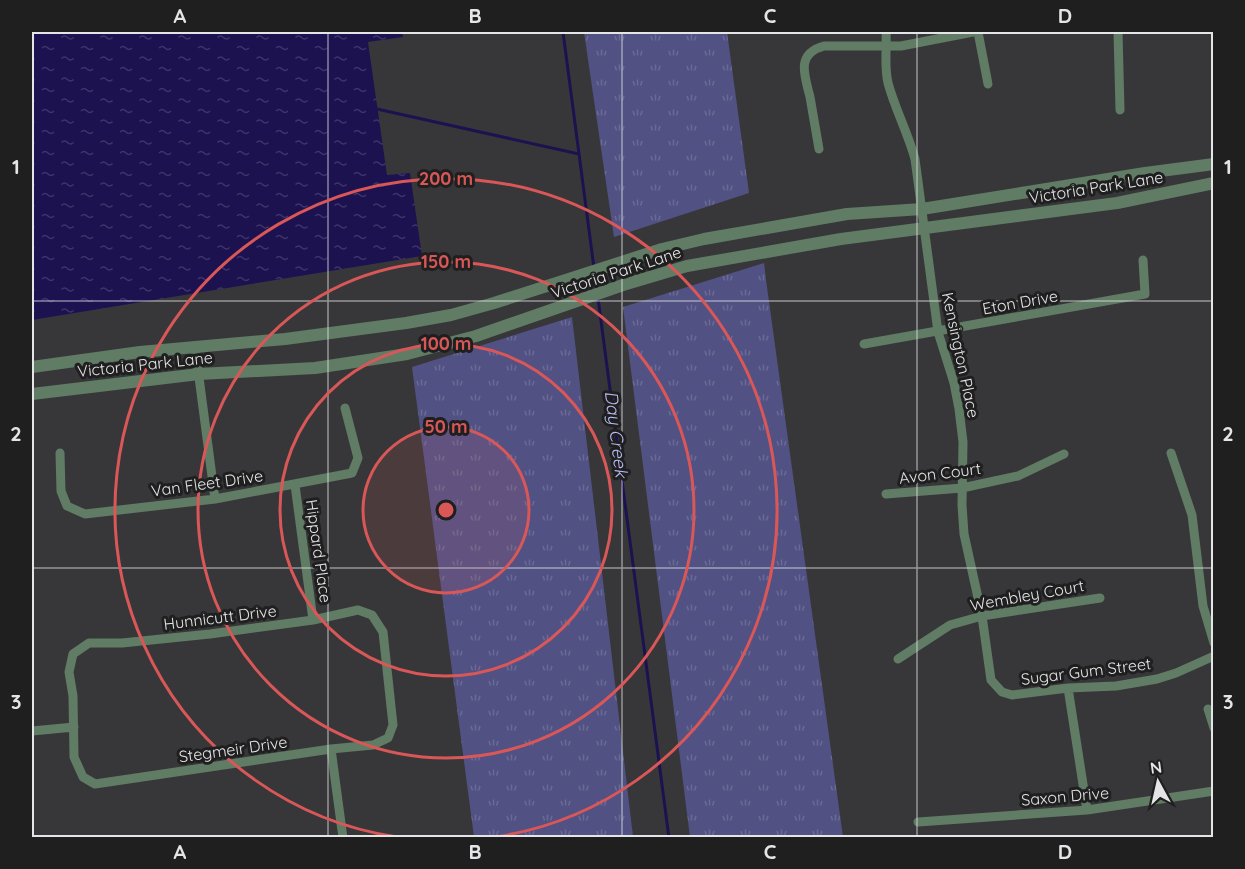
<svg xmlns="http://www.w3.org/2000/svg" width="1245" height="869" viewBox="0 0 1245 869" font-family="Quicksand,sans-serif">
  <defs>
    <pattern id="grass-tufts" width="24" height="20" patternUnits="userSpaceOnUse" patternTransform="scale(1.5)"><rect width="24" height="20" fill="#515184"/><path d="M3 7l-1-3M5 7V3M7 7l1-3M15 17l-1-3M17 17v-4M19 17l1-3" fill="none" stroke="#6a6a95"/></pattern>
    <pattern id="water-ripples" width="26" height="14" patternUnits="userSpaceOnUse" patternTransform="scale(1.5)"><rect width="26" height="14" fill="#1d1250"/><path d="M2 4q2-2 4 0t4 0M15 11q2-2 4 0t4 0" fill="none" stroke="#3e3469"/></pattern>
  </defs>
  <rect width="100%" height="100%" fill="#37373a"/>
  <path fill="url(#grass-tufts)" d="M584,32H727L749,193L614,237Z
    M764,263L766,280L843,837H690L623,307Z
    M572,317L633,837H474L412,367Z"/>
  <path fill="url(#water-ripples)" d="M32,32H402L403,37L368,42L387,175L410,173L422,256L32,320Z"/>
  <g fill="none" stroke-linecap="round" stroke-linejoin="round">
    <path stroke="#1d1250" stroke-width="3" d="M563,32L594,268
      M377,109L579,154
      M595,274L597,291
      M598,298L669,838"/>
    <path stroke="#607c65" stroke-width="9" d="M886,32C887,49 884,66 888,83C895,109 908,133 915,159L938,332L954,383L959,409L963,442L962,505L964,534L982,616L991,680L1002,692L1012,695L1068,688L1116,686L1157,679L1176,673L1214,656
      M978,32L988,84
      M1118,32L1120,110
      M819,149C816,131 813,114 810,97C805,76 795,54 824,46H901L973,32
      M864,344L1145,294L1143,260
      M195,347L215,499
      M60,453L61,491L67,506L85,514L215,499L352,473L358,458L345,408
      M1171,453L1192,515L1203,606L1214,643
      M295,485L313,620
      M886,494L962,488L1018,476L1064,454
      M358,610L372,615L383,632L393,725L388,738L373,745L331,749L95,784L83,777L74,757L73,696L69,672L73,654L89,643H122L210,634L313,620Z
      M898,659L950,625L982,616L1100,598
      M1068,688L1087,810
      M1208,709L1214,728
      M32,731L74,727
      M331,749L343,838
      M918,822L1087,810L1214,791"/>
    <path stroke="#607c65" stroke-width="12" d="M32,367L140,352L285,339L406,323L451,315L494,303L662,249L704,239L847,214L922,209L1145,173L1214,164
      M32,394L199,374L315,368L407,354L476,336L623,285L687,266L841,239L1117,203L1214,183"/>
  </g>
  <path fill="none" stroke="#e5e5e7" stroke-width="1.5" stroke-opacity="0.55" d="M328,32V838M622,32V838M917,32V838M32,301H1214M32,568H1214"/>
  <circle cx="446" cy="510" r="83" fill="#da5758" fill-opacity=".12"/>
  <g fill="none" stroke="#da5758" stroke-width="3">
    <circle cx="446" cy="510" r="83"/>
    <circle cx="446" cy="510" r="166"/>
    <circle cx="446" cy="510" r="248"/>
    <path d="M397 837A331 331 0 1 1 495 837"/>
  </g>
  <g text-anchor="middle" stroke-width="6" stroke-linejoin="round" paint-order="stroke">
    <g font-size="16" fill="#e5e5e7" stroke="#1f1f20">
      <text transform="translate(1096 187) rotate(-9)" y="6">Victoria Park Lane</text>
      <text transform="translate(616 272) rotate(-18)" y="6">Victoria Park Lane</text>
      <text transform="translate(1020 302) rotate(-10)" y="6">Eton Drive</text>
      <text transform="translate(961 355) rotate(78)" y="6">Kensington Place</text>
      <text transform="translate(145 364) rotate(-6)" y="6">Victoria Park Lane</text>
      <text transform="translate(940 473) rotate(-7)" y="6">Avon Court</text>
      <text transform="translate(207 483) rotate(-8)" y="6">Van Fleet Drive</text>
      <text transform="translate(319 551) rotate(82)" y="6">Hippard Place</text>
      <text transform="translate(1027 595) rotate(-10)" y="6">Wembley Court</text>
      <text transform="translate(220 617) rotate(-7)" y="6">Hunnicutt Drive</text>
      <text transform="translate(1086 671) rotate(-7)" y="6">Sugar Gum Street</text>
      <text transform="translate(233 749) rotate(-8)" y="6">Stegmeir Drive</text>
      <text transform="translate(1065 796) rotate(-5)" y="6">Saxon Drive</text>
    </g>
    <g font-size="18" font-style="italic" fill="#b8baf4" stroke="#1f1f20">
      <text transform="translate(616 434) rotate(83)" y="6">Day Creek</text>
    </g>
  </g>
  <circle cx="446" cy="510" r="9" fill="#da5758" stroke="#1f1f20" stroke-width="3"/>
  <g font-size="18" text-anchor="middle" font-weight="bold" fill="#da5758" stroke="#1f1f20" stroke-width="6" stroke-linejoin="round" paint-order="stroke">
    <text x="446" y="185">200 m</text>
    <text x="446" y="268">150 m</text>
    <text x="446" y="350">100 m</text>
    <text x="446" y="433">50 m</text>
  </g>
  <rect width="1245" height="869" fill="none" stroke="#1f1f20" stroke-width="66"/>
  <g transform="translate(1158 782) rotate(352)" stroke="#1f1f20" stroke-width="4.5" paint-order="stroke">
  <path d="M0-4.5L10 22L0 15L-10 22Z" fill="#e5e5e7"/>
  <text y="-9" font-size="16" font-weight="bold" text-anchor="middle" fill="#e5e5e7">N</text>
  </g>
  <rect x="33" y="33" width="1179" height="803" fill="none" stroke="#e5e5e7" stroke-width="2"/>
  <g font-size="20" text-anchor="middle" font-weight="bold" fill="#e5e5e7">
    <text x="180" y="23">A</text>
    <text x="475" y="23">B</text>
    <text x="770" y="23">C</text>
    <text x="1065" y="23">D</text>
    <text x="16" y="174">1</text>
    <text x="1228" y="174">1</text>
    <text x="16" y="441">2</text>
    <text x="1228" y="441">2</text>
    <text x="16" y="709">3</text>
    <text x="1228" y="709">3</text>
    <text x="180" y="859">A</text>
    <text x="475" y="859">B</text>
    <text x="770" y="859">C</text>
    <text x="1065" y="859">D</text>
  </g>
</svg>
